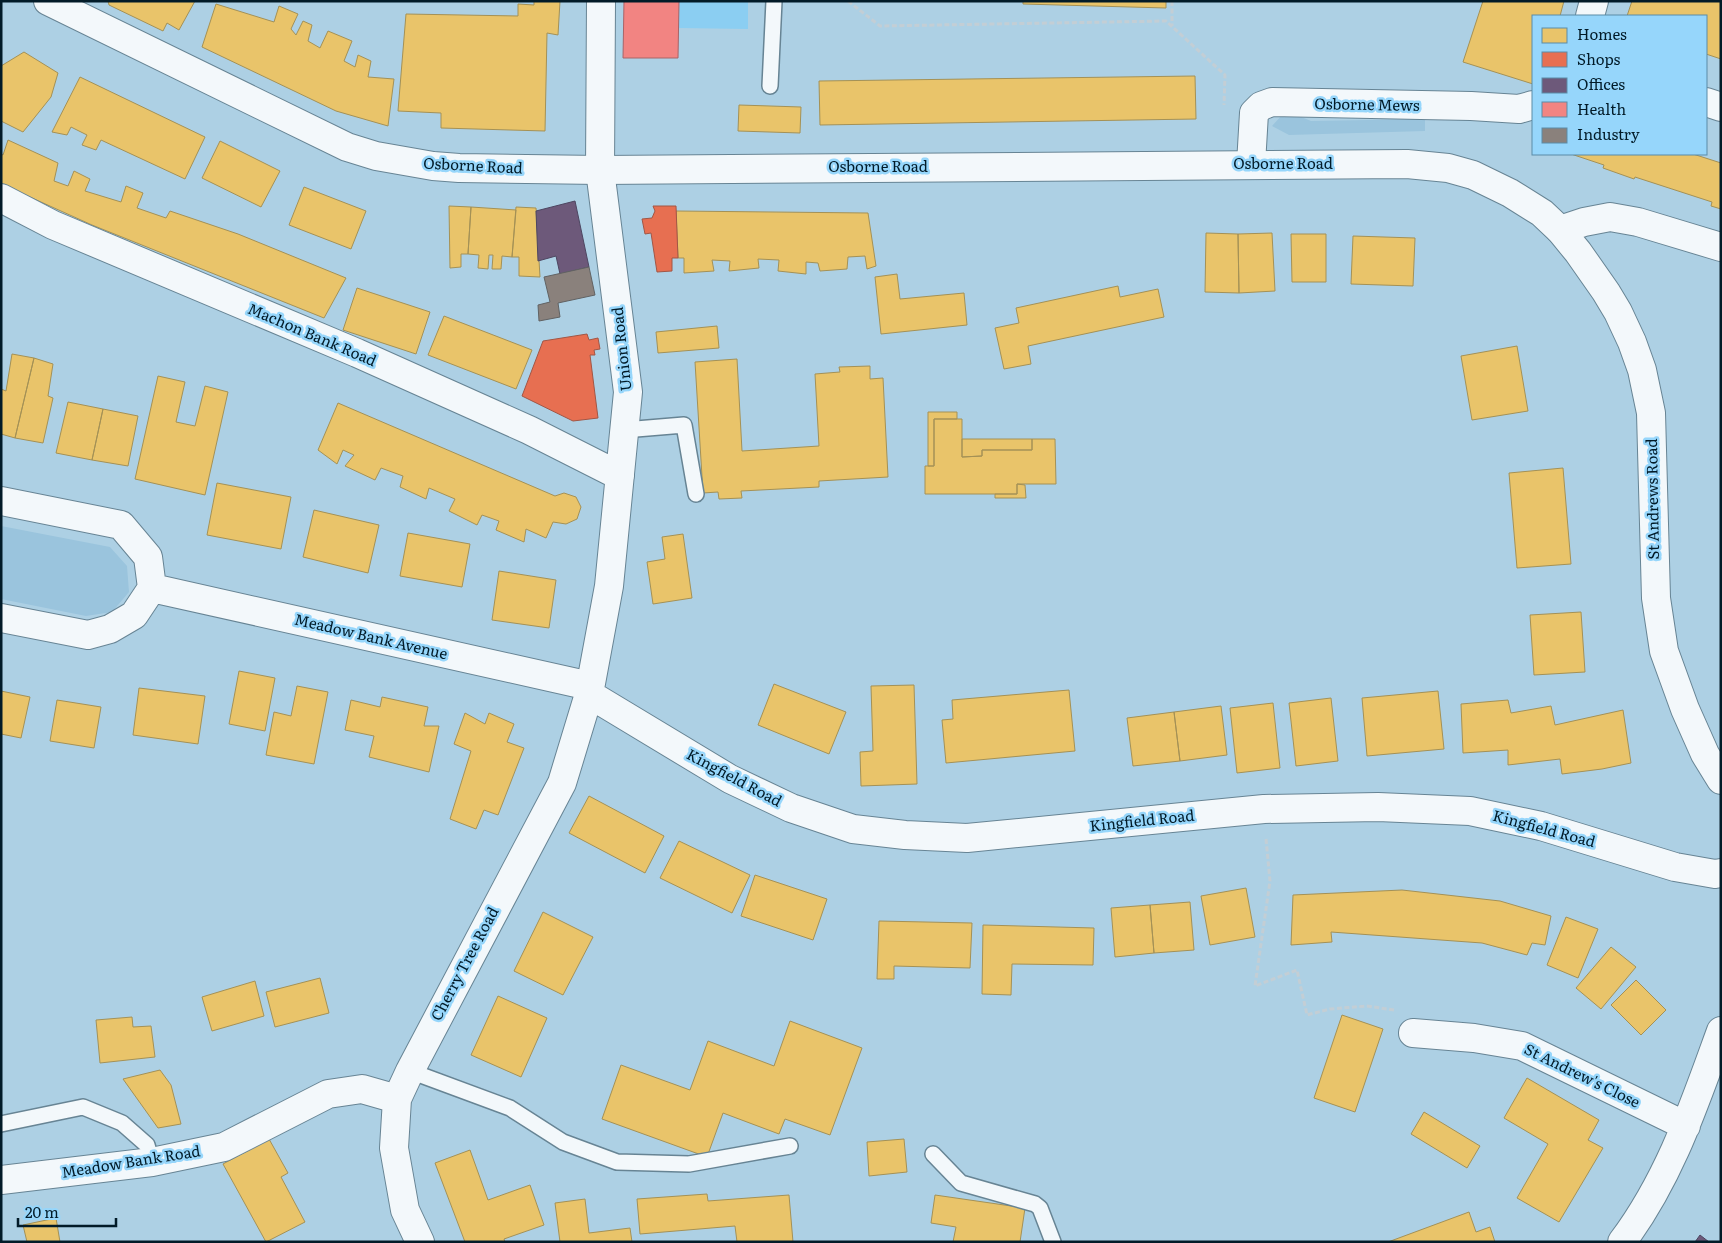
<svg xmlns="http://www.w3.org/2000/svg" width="1722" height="1243" viewBox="0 0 1722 1243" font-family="Literata,serif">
  <rect width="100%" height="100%" fill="#add0e4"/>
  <path fill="#8bcef2" d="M624,1H748V29L679,28L678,58H623Z"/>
  <path fill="#9ac4dd" d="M1294,114L1311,121L1425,119V131L1289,135L1272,126L1282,115Z
    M1,526L110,547L127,566L129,592L112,612L86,616L1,599Z"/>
  <path fill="#e9c46a" stroke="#a49156" d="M108,1H195L179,30L167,23L163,31L109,5Z
    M534,1H560L558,35L547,33L545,131L441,128V113L398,111L406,14L518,16V4L534,5Z
    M1023,1H1166V8L1023,4Z
    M1483,1H1564L1560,16H1533V84L1463,62Z
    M1632,1H1721V59L1706,54V16H1627Z
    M216,4L274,22L279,6L298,14L291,29L296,35L303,21L312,25L308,41L320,48L328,31L352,41L344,61L355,67L358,55L371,61L368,77L394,79L388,126L336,111L202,47Z
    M24,52L58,73L51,97L23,132L1,121V66Z
    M1195,76L1196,119L820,125L819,81Z
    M80,77L205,137L185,179L101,140L96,150L82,145L87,135L71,127L67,135L52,132Z
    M739,105L801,107L800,133L738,131Z
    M8,140L58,163L54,181L68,186L74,171L90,179L85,191L121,202L126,186L143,193L137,208L166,218L170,211L238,234L346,278L324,318L92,225L1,184V154L3,155Z
    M220,141L280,171L261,207L202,178Z
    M1571,154H1693L1721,163V209L1711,206L1712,202L1635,177L1634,179L1603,168L1604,165Z
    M304,187L366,211L351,249L289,225Z
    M449,206L471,207L468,254H461V267L450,268Z
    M471,207L516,210L512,257L502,256L501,269H492L493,255H489L488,269L478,268L479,255L468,254Z
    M516,207L536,208L540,277L519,276V257H512Z
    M676,211L868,213L876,266L867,269L865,256L848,257L847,269L820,271L818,263L806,262V274L778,271L779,260L758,259L759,268L729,271L730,261L712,260L714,271L684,273V258H678Z
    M1206,233L1238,234L1239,293L1205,292Z
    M1272,233L1275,291L1239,293L1238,234Z
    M1291,234H1326V282H1292Z
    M1353,236L1415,238L1413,286L1351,284Z
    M897,274L900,299L964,293L967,325L881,334L875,277Z
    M1118,286L1120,297L1158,289L1164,317L1028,346L1031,364L1004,369L995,328L1019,323L1016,308Z
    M357,288L430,312L416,354L343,330Z
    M444,316L532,350L516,389L428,355Z
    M717,326L719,348L658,353L656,332Z
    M1517,346L1528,411L1472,420L1461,356Z
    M12,354L34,358L15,438L1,434V389L6,391Z
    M34,358L53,364L48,396L53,398L43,443L15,438Z
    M737,359L742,451L819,446L815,374L840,372L839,367L870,366V379L883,378L888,477L819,481V487L741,491L742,498L719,499L718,492L703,493L695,362Z
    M158,376L185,382L176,422L195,426L205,386L228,392L205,495L135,479Z
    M68,402L103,409L92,460L56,453Z
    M338,403L555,496L564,493L576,497L581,507L577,519L566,524L553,522L546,538L526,529L524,542L496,530L499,521L482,515L477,525L449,511L455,499L429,488L426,499L400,487L403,476L381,468L375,480L345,466L354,455L343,450L337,464L318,450Z
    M103,409L138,416L128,466L92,460Z
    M928,412H957V419H934V466H928Z
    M934,419H962V457L982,456V450H1032V439H1055L1056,484H1017V494H925V466H934Z
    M962,439H1032V450H982V456L962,457Z
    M1563,468L1571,564L1517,568L1509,473Z
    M217,483L291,497L281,549L207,535Z
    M1017,484L1025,485L1026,498H995V494H1017Z
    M314,510L379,525L368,573L303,557Z
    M408,533L470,544L462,587L400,576Z
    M683,534L692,598L653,604L647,562L665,559L662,537Z
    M499,571L556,580L549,628L492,620Z
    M1581,612L1585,672L1534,675L1530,615Z
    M239,671L275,678L265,731L229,724Z
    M774,684L846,712L829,754L758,725Z
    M914,685L917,784L861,786L860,752L873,751L871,686Z
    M297,686L328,692L314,764L266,755L274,712L291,716Z
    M139,688L205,696L198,744L133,735Z
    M1069,690L1075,751L946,763L942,720L953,719L952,700Z
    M1,691L30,697L21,738L1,734Z
    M1438,691L1444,749L1367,756L1362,698Z
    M382,697L428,707L424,726H439L429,772L369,757L374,736L345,730L351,700L380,707Z
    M1331,698L1338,761L1296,766L1289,703Z
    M57,700L101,707L94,748L50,741Z
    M1508,700L1511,713L1551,706L1555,725L1623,710L1631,763L1602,769L1562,774L1560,759L1508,765V750L1463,753L1461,704Z
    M1273,703L1280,768L1237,773L1230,708Z
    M1221,706L1227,755L1180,761L1174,712Z
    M1174,712L1180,761L1133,766L1127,718Z
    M465,713L485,724L489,713L514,724L507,742L524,748L498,815L484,810L476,829L450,819L471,751L454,744Z
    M589,796L664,836L645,873L569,833Z
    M679,841L750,875L732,913L660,878Z
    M755,875L827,899L813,940L741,916Z
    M1246,888L1255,937L1210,945L1201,896Z
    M1402,890L1500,901L1551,916L1545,945L1532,943L1527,955L1482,943L1331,932L1332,942L1291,945L1293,895Z
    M1190,902L1194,950L1154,953L1150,905Z
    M1150,905L1154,953L1115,957L1111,908Z
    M543,912L593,937L563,995L514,971Z
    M1566,917L1598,929L1578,978L1547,965Z
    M879,921L972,923L970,968L894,966V979H877Z
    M983,925L1094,928L1093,965L1012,964L1011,995L982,994Z
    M1611,947L1636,967L1601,1009L1576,988Z
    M320,978L329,1013L275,1027L266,992Z
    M1636,980L1666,1010L1641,1035L1611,1005Z
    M255,981L264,1016L212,1031L202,997Z
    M498,996L547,1018L521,1077L471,1055Z
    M1342,1015L1383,1029L1355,1112L1314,1098Z
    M132,1017L133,1027L151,1026L155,1057L100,1063L96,1020Z
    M790,1021L862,1048L830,1135L785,1119L779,1134L723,1113L707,1157L602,1119L621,1065L690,1090L708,1041L774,1066Z
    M160,1070L171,1085L181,1124L158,1128L123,1079Z
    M1527,1078L1599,1120L1588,1140L1603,1148L1559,1222L1517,1198L1548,1144L1504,1118Z
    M1424,1112L1480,1146L1467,1168L1411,1134Z
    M269,1139L288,1173L281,1177L305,1222L266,1242L223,1164Z
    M904,1139L907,1172L869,1176L867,1142Z
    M470,1150L488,1200L530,1185L544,1225L504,1239L505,1242H465L435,1163Z
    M707,1194L708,1201L789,1195L793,1242H737L735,1226L640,1234L637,1199Z
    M935,1195L1025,1208L1020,1242H953L956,1227L931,1223Z
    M585,1199L589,1233L630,1228L632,1242H560L555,1203Z
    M1469,1212L1476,1232L1490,1227L1495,1242H1388Z
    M56,1218L60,1242H27L23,1225Z"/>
  <path fill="#e76f51" stroke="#a25645" d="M653,206H676L678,258H672V271L657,272L651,233L645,234L642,219L652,218L655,211Z
    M587,334L589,340L598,338L600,349L594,350L595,355H590L598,418L573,421L522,396L543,341Z"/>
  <path fill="#6d597a" stroke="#4d4661" d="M575,201L589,267L560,274L556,256L538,261L536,211Z
    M1700,1235L1709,1242H1695Z"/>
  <path fill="#f28482" stroke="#aa6467" d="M624,1H679L678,58H623Z"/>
  <path fill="#8a817c" stroke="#616263" d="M589,267L595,295L558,303L560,317L539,321L538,305L550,302L544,277Z"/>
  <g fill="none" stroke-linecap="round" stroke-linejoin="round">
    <defs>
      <path id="service" d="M770,86L774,1
        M624,430L684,425L696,494
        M410,1071L510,1108L563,1142L617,1162L689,1164L790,1146
        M1,1124L83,1107L122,1123L147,1145L152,1162
        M933,1154L961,1183L1035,1204L1040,1208L1053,1242"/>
      <path id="minor" d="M1590,16L1594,1
        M1706,102L1721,107
        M1251,164L1254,113L1261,106L1272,102L1471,106L1519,109L1533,105
        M1,198L53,225L357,353L529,430L620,476
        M1560,230L1584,222L1610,217L1638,222L1721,247
        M1,501L121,525L148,557L152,588L134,615L110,629L88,635L1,618
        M152,588L590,686
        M589,694L730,779L791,808L853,829L905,835L967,838L1264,809L1378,807L1470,811L1541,826L1675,867L1715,874L1721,873
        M1413,1033L1474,1038L1522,1046L1686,1126
        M1,1180L152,1162L224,1147L328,1094L362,1089L397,1099
        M420,1242L405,1210L394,1148L397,1099L410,1071L562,783L589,694L609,586L628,392L600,170L601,1
        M1622,1242C1670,1178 1694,1105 1721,1031"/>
      <path id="tertiary" d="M48,1L347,147L376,156L433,166L459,168L600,170L1407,164L1448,168L1473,175L1510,193L1542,213L1560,230L1578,252L1606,292L1618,312L1632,342L1642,370L1651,413L1656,598L1664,651L1685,709L1705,754L1721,780"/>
    </defs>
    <use href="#service" stroke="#678494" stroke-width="18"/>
    <use href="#minor" stroke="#678494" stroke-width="30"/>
    <use href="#tertiary" stroke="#678494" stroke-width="30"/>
    <path stroke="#c3ced5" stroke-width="3" stroke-dasharray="5 2.5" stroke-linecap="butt" d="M848,1L880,26L1166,21L1225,75L1224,105
      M1172,1V26
      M1266,839L1270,881L1255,986L1297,970L1307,1015L1330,1009L1367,1006L1394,1010"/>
    <use href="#service" stroke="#f3f8fb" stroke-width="15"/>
    <use href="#minor" stroke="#f3f8fb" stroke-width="28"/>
    <use href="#tertiary" stroke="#f3f8fb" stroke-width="28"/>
  </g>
  <g text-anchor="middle" stroke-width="5" stroke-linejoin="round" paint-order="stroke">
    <g font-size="15" fill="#021b28" stroke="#96d6fb">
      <text transform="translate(1367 105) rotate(1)" y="5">Osborne Mews</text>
      <text x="1283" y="169">Osborne Road</text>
      <text transform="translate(473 166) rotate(3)" y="5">Osborne Road</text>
      <text x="878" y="172">Osborne Road</text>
      <text transform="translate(312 335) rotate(23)" y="5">Machon Bank Road</text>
      <text transform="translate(622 349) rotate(-96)" y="5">Union Road</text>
      <text transform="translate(1653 499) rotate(-91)" y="5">St Andrews Road</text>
      <text transform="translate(371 637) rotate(13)" y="5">Meadow Bank Avenue</text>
      <text transform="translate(734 778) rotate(28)" y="5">Kingfield Road</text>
      <text transform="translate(1142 821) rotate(-6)" y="5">Kingfield Road</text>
      <text transform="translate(1544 829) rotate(15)" y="5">Kingfield Road</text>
      <text transform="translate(465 964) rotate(-62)" y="5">Cherry Tree Road</text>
      <text transform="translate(1582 1076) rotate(26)" y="5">St Andrew's Close</text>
      <text transform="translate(131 1162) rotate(-9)" y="5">Meadow Bank Road</text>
    </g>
  </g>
  <rect width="1722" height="1243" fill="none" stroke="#021b28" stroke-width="5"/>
  <rect x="1532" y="15" width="175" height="140" fill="#96d6fb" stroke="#5b8ba7"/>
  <rect x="1542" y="28" width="25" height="15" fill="#e9c46a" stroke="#5b8ba7"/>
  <text x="1577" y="40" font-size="15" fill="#021b28">Homes</text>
  <rect x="1542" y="52" width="25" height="15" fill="#e76f51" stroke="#5b8ba7"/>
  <text x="1577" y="65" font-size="15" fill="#021b28">Shops</text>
  <rect x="1542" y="78" width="25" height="15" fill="#6d597a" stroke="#5b8ba7"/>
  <text x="1577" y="90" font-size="15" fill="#021b28">Offices</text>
  <rect x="1542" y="102" width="25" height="15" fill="#f28482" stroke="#5b8ba7"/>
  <text x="1577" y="115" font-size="15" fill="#021b28">Health</text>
  <rect x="1542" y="128" width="25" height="15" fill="#8a817c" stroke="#5b8ba7"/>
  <text x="1577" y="140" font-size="15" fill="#021b28">Industry</text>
  <path d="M18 1218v8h98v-8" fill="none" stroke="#021b28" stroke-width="2.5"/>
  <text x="25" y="1218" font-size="15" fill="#021b28" stroke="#96d6fb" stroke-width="4" paint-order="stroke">20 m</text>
</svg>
